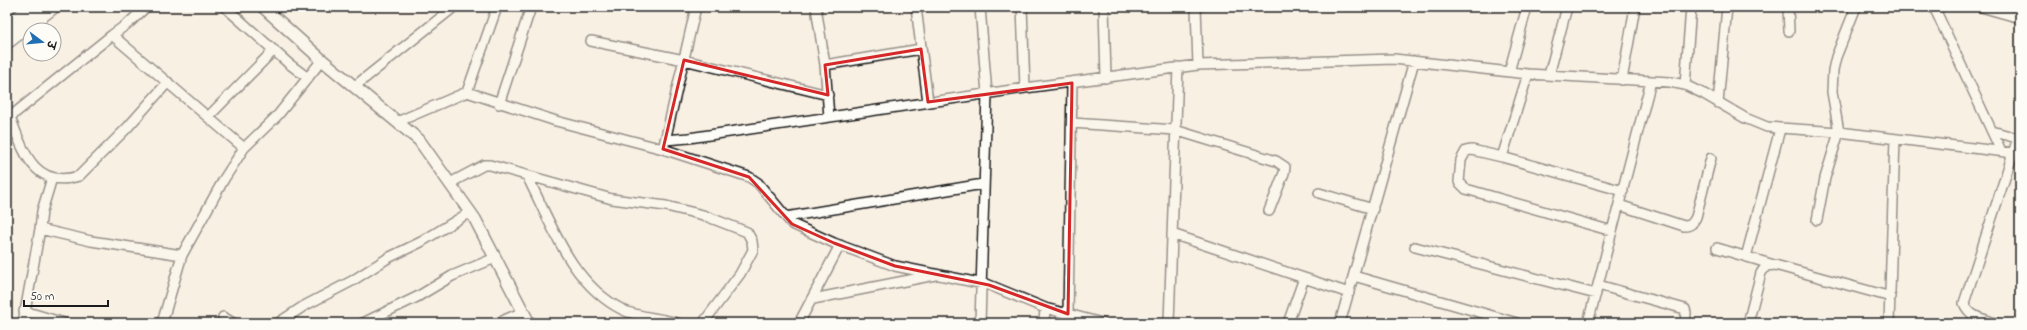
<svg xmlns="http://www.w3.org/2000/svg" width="2027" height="330" viewBox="0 0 2027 330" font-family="'Indie Flower','Playpen Sans Deva',sans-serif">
  <rect width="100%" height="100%" fill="#f9f0e4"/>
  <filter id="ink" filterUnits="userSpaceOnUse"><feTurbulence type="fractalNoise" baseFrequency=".025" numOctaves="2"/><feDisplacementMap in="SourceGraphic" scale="8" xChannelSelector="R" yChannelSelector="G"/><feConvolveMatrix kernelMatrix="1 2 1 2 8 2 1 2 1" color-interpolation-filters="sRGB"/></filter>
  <g filter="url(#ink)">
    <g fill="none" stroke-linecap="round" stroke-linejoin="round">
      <defs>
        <path id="minor" d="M146,7L130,22L112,35L244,148
          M225,7L288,63L308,78
          M816,7L825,65L829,117
          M916,7L928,102
          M1022,7L1025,88
          M1104,7L1106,78
          M1196,7L1198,65
          M1788,7L1789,31
          M1934,7L2001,151
          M1981,7L2020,18
          M591,41L684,60L828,95
          M825,65L921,49
          M1509,72L1527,7
          M1549,75L1567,7
          M1622,80L1635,7
          M1685,85L1691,7
          M355,86L454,7
          M467,92L497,7
          M1718,103L1727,7
          M499,104L531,7
          M7,117H10L112,35
          M10,117C23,150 34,190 79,176L127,128L168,82
          M208,117L274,50
          M397,122L467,92L556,121L663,149L749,177L758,183L792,224L834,243L895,266L989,285L1045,308L1102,323
          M1072,123L1175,130L1276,161L1285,167L1284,173L1269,211
          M1992,131L2020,139
          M665,140L689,138L1025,88L1198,65L1394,59L1528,74L1670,82L1685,85L1704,94L1745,118L1767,127L1839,132L2014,153
          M664,145L696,7
          M1502,157L1528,74
          M527,176C552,225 571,284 623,310C637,317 661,318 677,323
          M52,178L42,211L40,229L91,241L182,255L224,179L244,148L278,115L322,60
          M450,183L484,165H490L612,199L666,206L703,215L747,232L752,241L753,250L740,274L703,323
          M1319,193L1373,209
          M1619,205L1684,226C1691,226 1693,223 1696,217L1711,158
          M786,217L983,184
          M1817,220L1825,178L1839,132L1832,92L1833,70L1836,57L1856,7
          M1612,231L1466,189L1459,182L1461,160L1466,151L1472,150L1502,157L1623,191
          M1172,234L1349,293
          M1415,247L1596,294
          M1717,248L1774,265
          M1746,257L1780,129
          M1354,276L1517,323
          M1598,285L1685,309L1686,313L1685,323
          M813,299L935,275
          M24,311L64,323
          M1068,314L1072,83
          M223,317L233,323
          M23,323L40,229
          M162,323L182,255
          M278,323L304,306L352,281L388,258L421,242L470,212
          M363,323L417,297L452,276L495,258
          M799,323L840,245
          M980,323L987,94L980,7
          M1044,323L1045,308
          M1169,323L1178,67
          M1288,323L1304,278
          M1340,323L1414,61
          M1588,323L1651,81
          M1748,323L1761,273L1766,266L1775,265L1891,297
          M1889,323L1895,139
          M1996,323C1983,319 1969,317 1964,303L2018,138"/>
        <path id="tertiary" d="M263,7L322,60L419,140L475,219L529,323
          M500,323L523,313"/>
        <path id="secondary" d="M7,42L53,7"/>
        <path id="trunk" d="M7,27L34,7"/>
      </defs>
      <use href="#minor" stroke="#1c1c1c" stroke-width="12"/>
      <use href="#tertiary" stroke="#1c1c1c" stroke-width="14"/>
      <use href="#secondary" stroke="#1c1c1c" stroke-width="16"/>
      <use href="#trunk" stroke="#1c1c1c" stroke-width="18"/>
      <use href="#minor" stroke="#fdfcf7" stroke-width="9"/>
      <use href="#tertiary" stroke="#fdfcf7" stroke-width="11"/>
      <use href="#secondary" stroke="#fdfcf7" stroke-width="13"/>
      <use href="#trunk" stroke="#fdfcf7" stroke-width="15"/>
    </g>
  </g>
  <path d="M0 0H2027V330H0ZM921,49L928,102L1072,83L1068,314L989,285L895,266L834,243L792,224L749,177L663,149L684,60L828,95L825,65Z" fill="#f9f0e4" fill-opacity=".55" fill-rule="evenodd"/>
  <path fill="none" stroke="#d62828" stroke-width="3" stroke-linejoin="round" d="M921,49L928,102L1072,83L1068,314L989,285L895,266L834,243L792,224L749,177L663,149L684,60L828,95L825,65Z"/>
  <rect width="2027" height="330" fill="none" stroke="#fdfcf7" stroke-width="24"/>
  <rect x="12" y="12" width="2003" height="306" fill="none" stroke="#1c1c1c" stroke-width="1.5" filter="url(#ink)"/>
  <g transform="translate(42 42) rotate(106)"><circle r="19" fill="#fdfcf7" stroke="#a3a29f"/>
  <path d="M0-3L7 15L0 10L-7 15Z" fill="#1f6fb2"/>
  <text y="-6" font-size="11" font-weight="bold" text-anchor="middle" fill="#1c1c1c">उ</text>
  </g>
  <path d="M24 300v6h84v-6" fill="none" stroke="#1c1c1c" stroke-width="2"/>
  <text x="30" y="300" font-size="12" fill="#1c1c1c" stroke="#fdfcf7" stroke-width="3" paint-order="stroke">50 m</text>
</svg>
